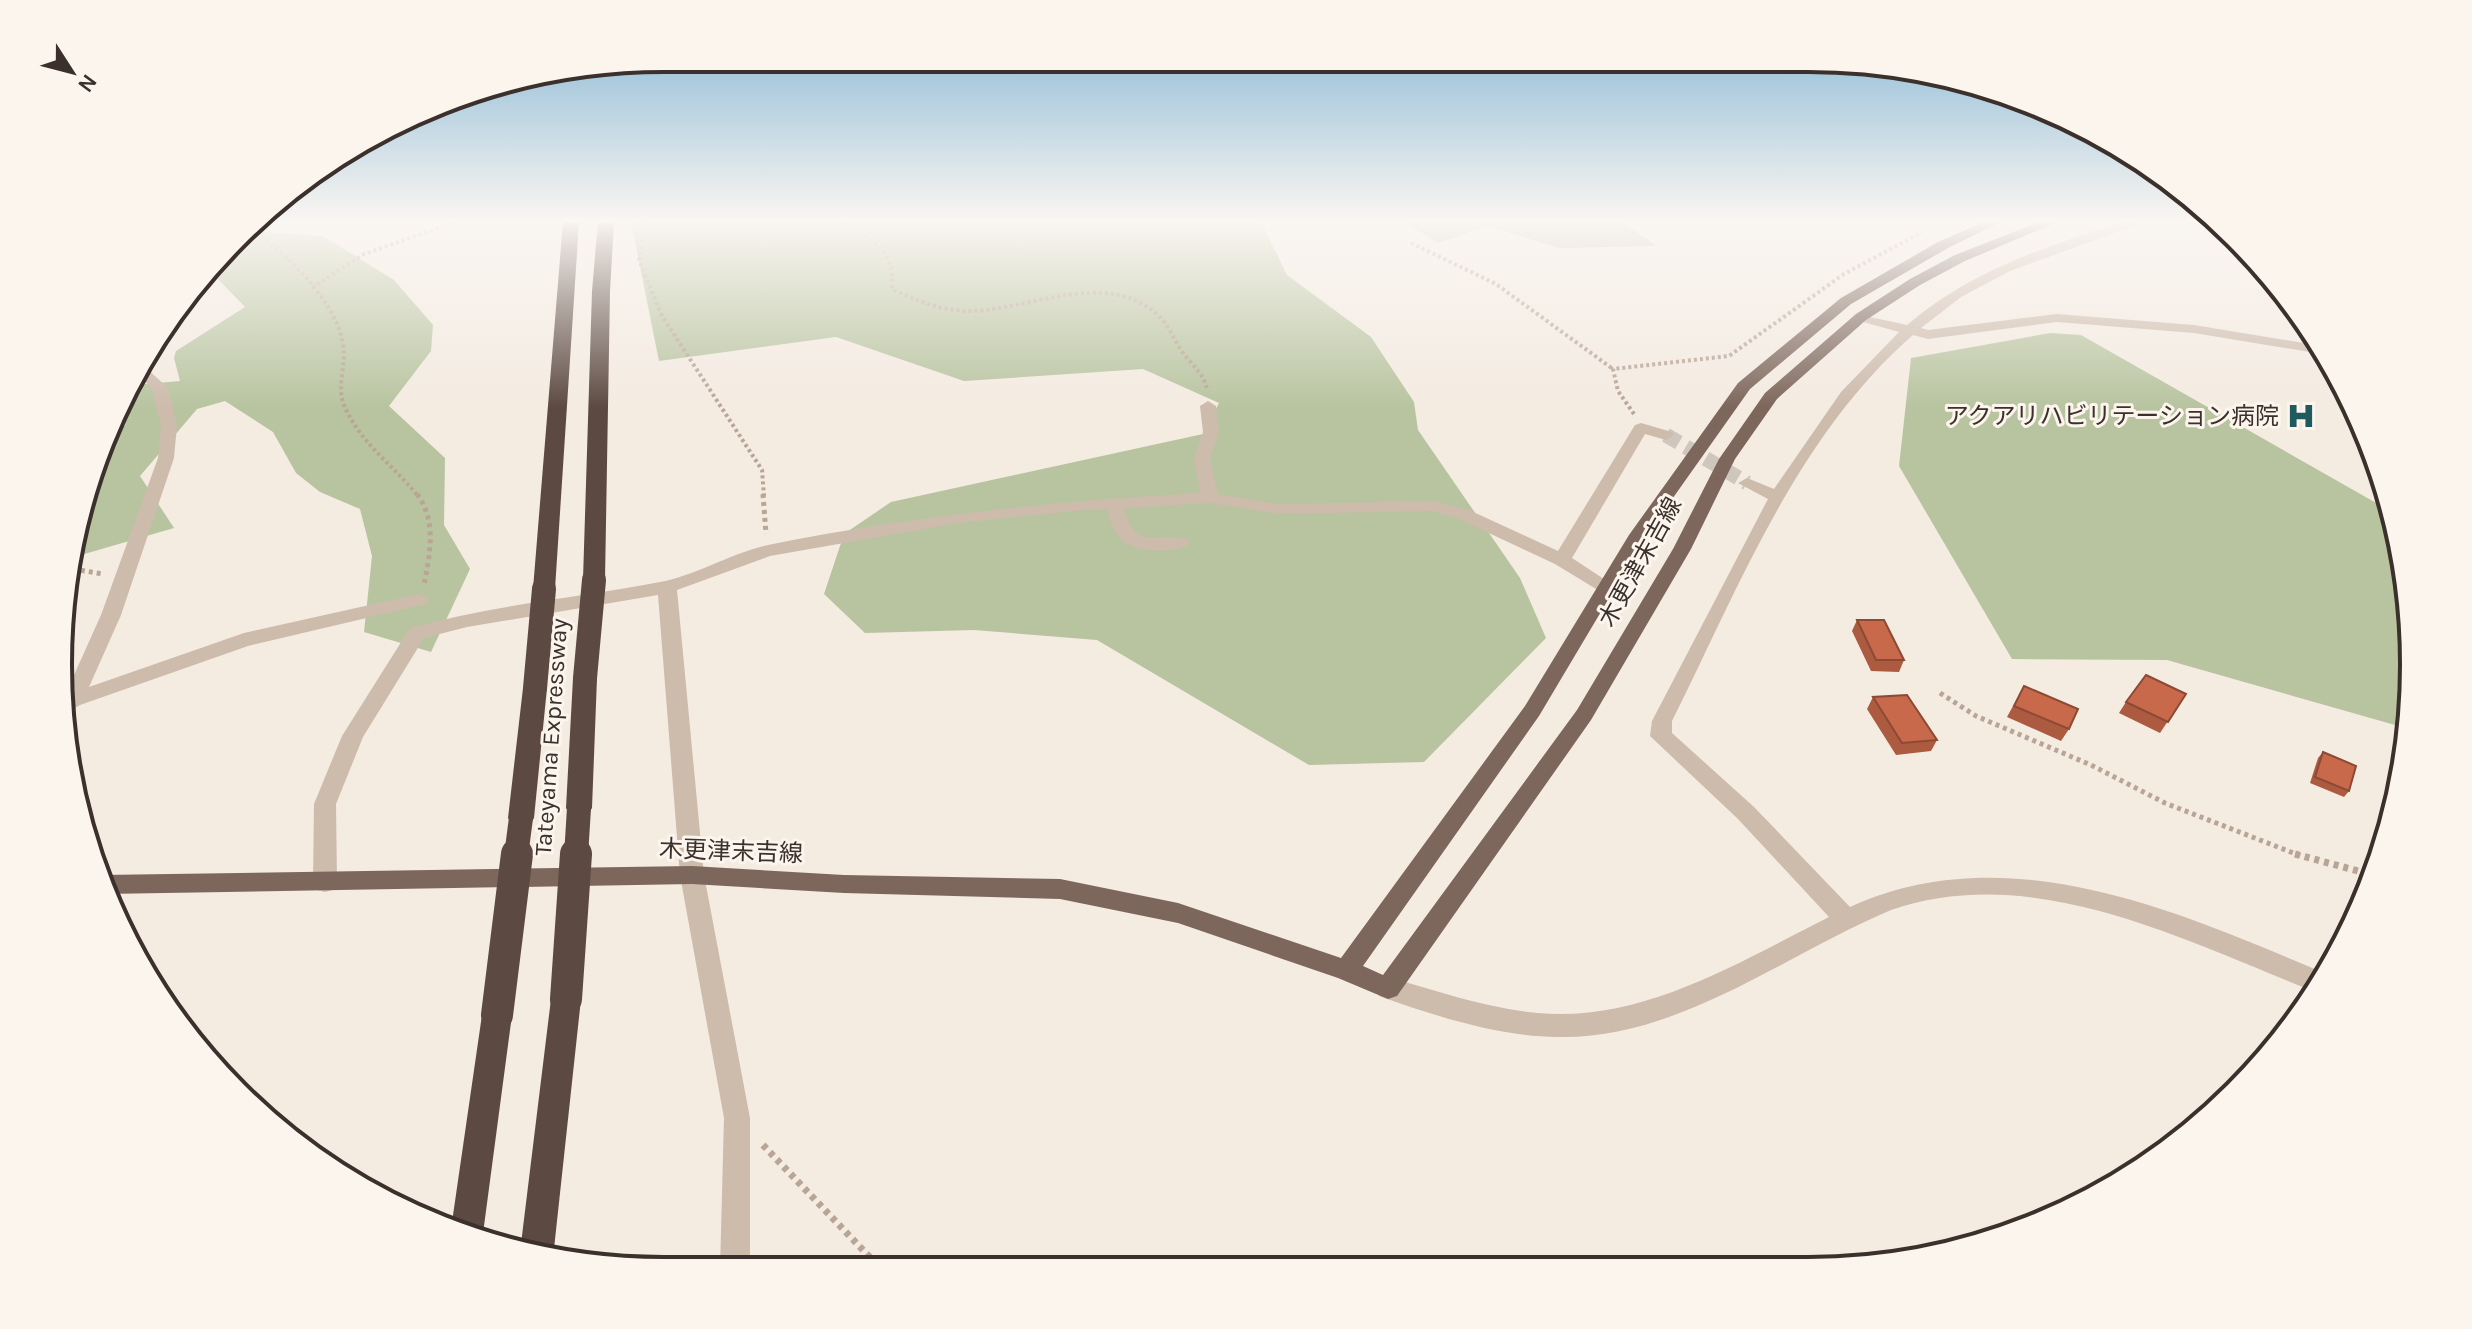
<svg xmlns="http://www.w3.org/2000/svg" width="2472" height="1329" viewBox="0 0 2472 1329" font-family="Karla,'Noto Sans JP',sans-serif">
  <rect width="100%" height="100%" fill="#f4ebe1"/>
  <path fill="#b8c4a0" d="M631,222H1261L1287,275L1371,337L1414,402L1418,430L1520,578L1546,638L1424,762L1309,765L1097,640L974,630L865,633L824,594L844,534L891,502L1203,434L1219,403L1143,369L964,381L836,337L659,361Z
    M1404,222H1622L1657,246L1559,248L1487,226L1438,243Z
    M250,231L323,236L394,280L433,325L431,351L389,406L445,458L444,525L470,569L431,652L364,632L372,556L360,509L320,492L296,473L273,432L225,401L197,409L140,476L174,528L74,557L79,508L109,442L126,424L120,417L134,385L180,381L174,358L176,351L245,307L212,273Z
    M2050,333L2081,335L2392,512L2409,586L2413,705L2409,729L2167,660L2012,659L1899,466L1911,358Z"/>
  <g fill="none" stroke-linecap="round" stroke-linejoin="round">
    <path stroke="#cfc6bd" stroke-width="15" stroke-dasharray="15 8" stroke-linecap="butt" d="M1666,435L1747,483"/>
    <path stroke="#b9a596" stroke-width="4" stroke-dasharray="3 3" stroke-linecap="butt" d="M645,222L639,260L662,316L762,470L764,496
      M845,222C874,239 895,253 892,289C915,300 941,311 968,311C1028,311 1104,268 1157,314C1168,324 1173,338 1181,350C1190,364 1204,372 1207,390
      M253,228C287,257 335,298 343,344C347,364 336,385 344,405C360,443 393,465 418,496
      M1411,243L1496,284L1613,369
      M312,288L362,255L455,222
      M1634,414L1618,391L1613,369L1729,356L1844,274L1922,232"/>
    <path stroke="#b9a596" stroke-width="5" stroke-dasharray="4 4" stroke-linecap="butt" d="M417,494C437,521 430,554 424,585
      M763,494L766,534
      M73,569L103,574
      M1940,693L1976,716L2091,765L2165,803L2301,856"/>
    <path stroke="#b9a596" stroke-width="7" stroke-dasharray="5 5" stroke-linecap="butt" d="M2295,854L2373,875
      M763,1145L881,1269"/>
    <path fill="#cdbbac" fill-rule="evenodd" d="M2124,222H2145L2010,271L1961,297L1921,328L1928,330L2057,314L2194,325L2322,346L2328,355L2194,333L2057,322L1928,339L1913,335C1797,436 1739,587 1672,721V733L1754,807L1850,907C2007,835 2177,911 2324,973L2313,991C2183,940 2033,861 1891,910C1784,955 1678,1040 1557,1037C1497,1036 1435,1016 1379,996L1376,988L1379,980L1388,977C1437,991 1486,1008 1537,1013C1642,1023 1739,962 1829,917L1738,819L1650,736L1652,721L1768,499L1738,483L1747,478L1774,489L1841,392L1899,332L1856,320V314L1907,325C1970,271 2046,246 2124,222Z
      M143,365L168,388L177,425L174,458L121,615L89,687L244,633L419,594L429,600L426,604L248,646L80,705L62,715L60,698L65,695L101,615L158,458L161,425L152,389L139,375Z
      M1208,401L1216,406L1219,432L1210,459L1218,494L1278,504L1432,501L1469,510L1558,551L1635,425L1641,423L1672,432L1674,435L1666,440L1645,434L1572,558L1613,585L1615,589L1606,595L1555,564L1457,518L1432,511L1278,514L1210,503L1124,508C1136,553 1155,531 1187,539L1190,543C1179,555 1137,552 1124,542C1114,534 1110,521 1107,509H1094L958,523L770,556L677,590L704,875L750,1118V1269H720L724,1118L680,875L658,595L467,627L424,638L363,737L336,804L337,883L333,890L325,892L317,890L313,883L314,804L342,736L410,628C492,605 577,598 660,582C697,575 731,553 768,545C911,516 1055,501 1200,493L1194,459L1203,432L1200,406Z"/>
    <path fill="#7d675c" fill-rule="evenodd" d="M1983,222H2001L1948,248L1851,304L1750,389L1646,536L1539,716L1363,966L1383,975L1577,710L1673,549L1719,459L1765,393L1856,314L1910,279L1955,255L2039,222H2058L1965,261L1920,285L1866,320L1777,399L1735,459L1691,549L1591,720L1397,996L1388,999L1338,978L1178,923L1060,899L844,893L692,884L104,894L100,876L102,875L692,866L844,875L1060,879L1178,903L1341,958L1525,706L1629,535L1738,383L1841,298L1938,242Z"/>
    <path fill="#5c4a42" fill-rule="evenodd" d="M563,222H579L555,589L552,594H536L533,589Z
      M598,222H614L610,291L605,580L602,585H586L583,580L592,291Z
      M585,669L594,672L597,678L592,808L588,815L579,818L570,815L566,808L573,678L576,672Z
      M535,679L544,682L547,688L534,818L530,825L521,828L512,825L508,818L523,688L526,682Z
      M566,986L577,990L581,999L553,1258L520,1252L551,999L555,990Z
      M497,1002L508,1005L512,1015L482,1241L451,1229L482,1015L486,1005Z"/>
    <path stroke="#5c4a42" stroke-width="24" d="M585,678L594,580
      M535,688L544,589
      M516,856L521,818
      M576,856L579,808"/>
    <path stroke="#5c4a42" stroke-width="32" d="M566,999L576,854
      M497,1015L517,854"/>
  </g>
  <path fill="#ac5a40" d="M1857,620L1904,660L1899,672L1871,671L1852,631Z
    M2024,686L2069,729L2061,741L2007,717Z
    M2186,694L2160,733L2119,713L2126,702Z
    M1873,697L1937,740L1931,751L1896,755L1867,709Z
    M2323,752L2349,791L2344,797L2310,783L2318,758Z"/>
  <path fill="#c8694b" stroke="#8c4a34" stroke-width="2" d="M1857,620H1884L1904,660H1876Z
    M2146,675L2186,694L2168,722L2126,702Z
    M2024,686L2078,709L2069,729L2014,706Z
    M1907,695L1937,740L1902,743L1873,697Z
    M2323,752L2356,766L2349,791L2315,777Z"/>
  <linearGradient id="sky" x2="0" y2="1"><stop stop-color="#7eb2d2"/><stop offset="0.54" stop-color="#faf6f2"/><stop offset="1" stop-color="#faf6f2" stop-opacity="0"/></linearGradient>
  <rect width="2472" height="408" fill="url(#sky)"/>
  <defs>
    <symbol id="hospital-bare" viewBox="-9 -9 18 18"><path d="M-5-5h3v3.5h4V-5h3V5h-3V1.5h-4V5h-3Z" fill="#1f5a5e" stroke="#fbf5ee" stroke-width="2.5" paint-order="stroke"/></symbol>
  </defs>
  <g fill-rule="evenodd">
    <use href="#hospital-bare" x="2281" y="396" width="40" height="40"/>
  </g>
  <g text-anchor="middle" stroke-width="6" stroke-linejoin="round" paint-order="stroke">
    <g font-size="24" fill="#3b302b" stroke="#fbf5ee" text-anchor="end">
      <text x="2279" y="424">アクアリハビリテーション病院</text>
    </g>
    <g font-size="24" fill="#3b302b" stroke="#fbf5ee">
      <text transform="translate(1640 562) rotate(-61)" y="8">木更津末吉線</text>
      <text transform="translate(551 737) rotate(-86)" y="8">Tateyama Expressway</text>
      <text transform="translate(731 851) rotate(2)" y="8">木更津末吉線</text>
    </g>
  </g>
  <path d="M0 0H2472V1329H0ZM664 72H1808A592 592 0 0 1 2400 664V665A592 592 0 0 1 1808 1257H664A592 592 0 0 1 72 665V664A592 592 0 0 1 664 72Z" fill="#fbf5ee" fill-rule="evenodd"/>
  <path fill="none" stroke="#3b302b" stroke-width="4" d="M664 72H1808A592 592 0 0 1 2400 664V665A592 592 0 0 1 1808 1257H664A592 592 0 0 1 72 665V664A592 592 0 0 1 664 72Z"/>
  <g transform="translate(72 72) rotate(126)" stroke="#fbf5ee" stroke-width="6" paint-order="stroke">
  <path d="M0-6L14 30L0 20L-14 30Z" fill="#3b302b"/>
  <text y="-12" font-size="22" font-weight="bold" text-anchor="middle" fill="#3b302b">N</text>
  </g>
</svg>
